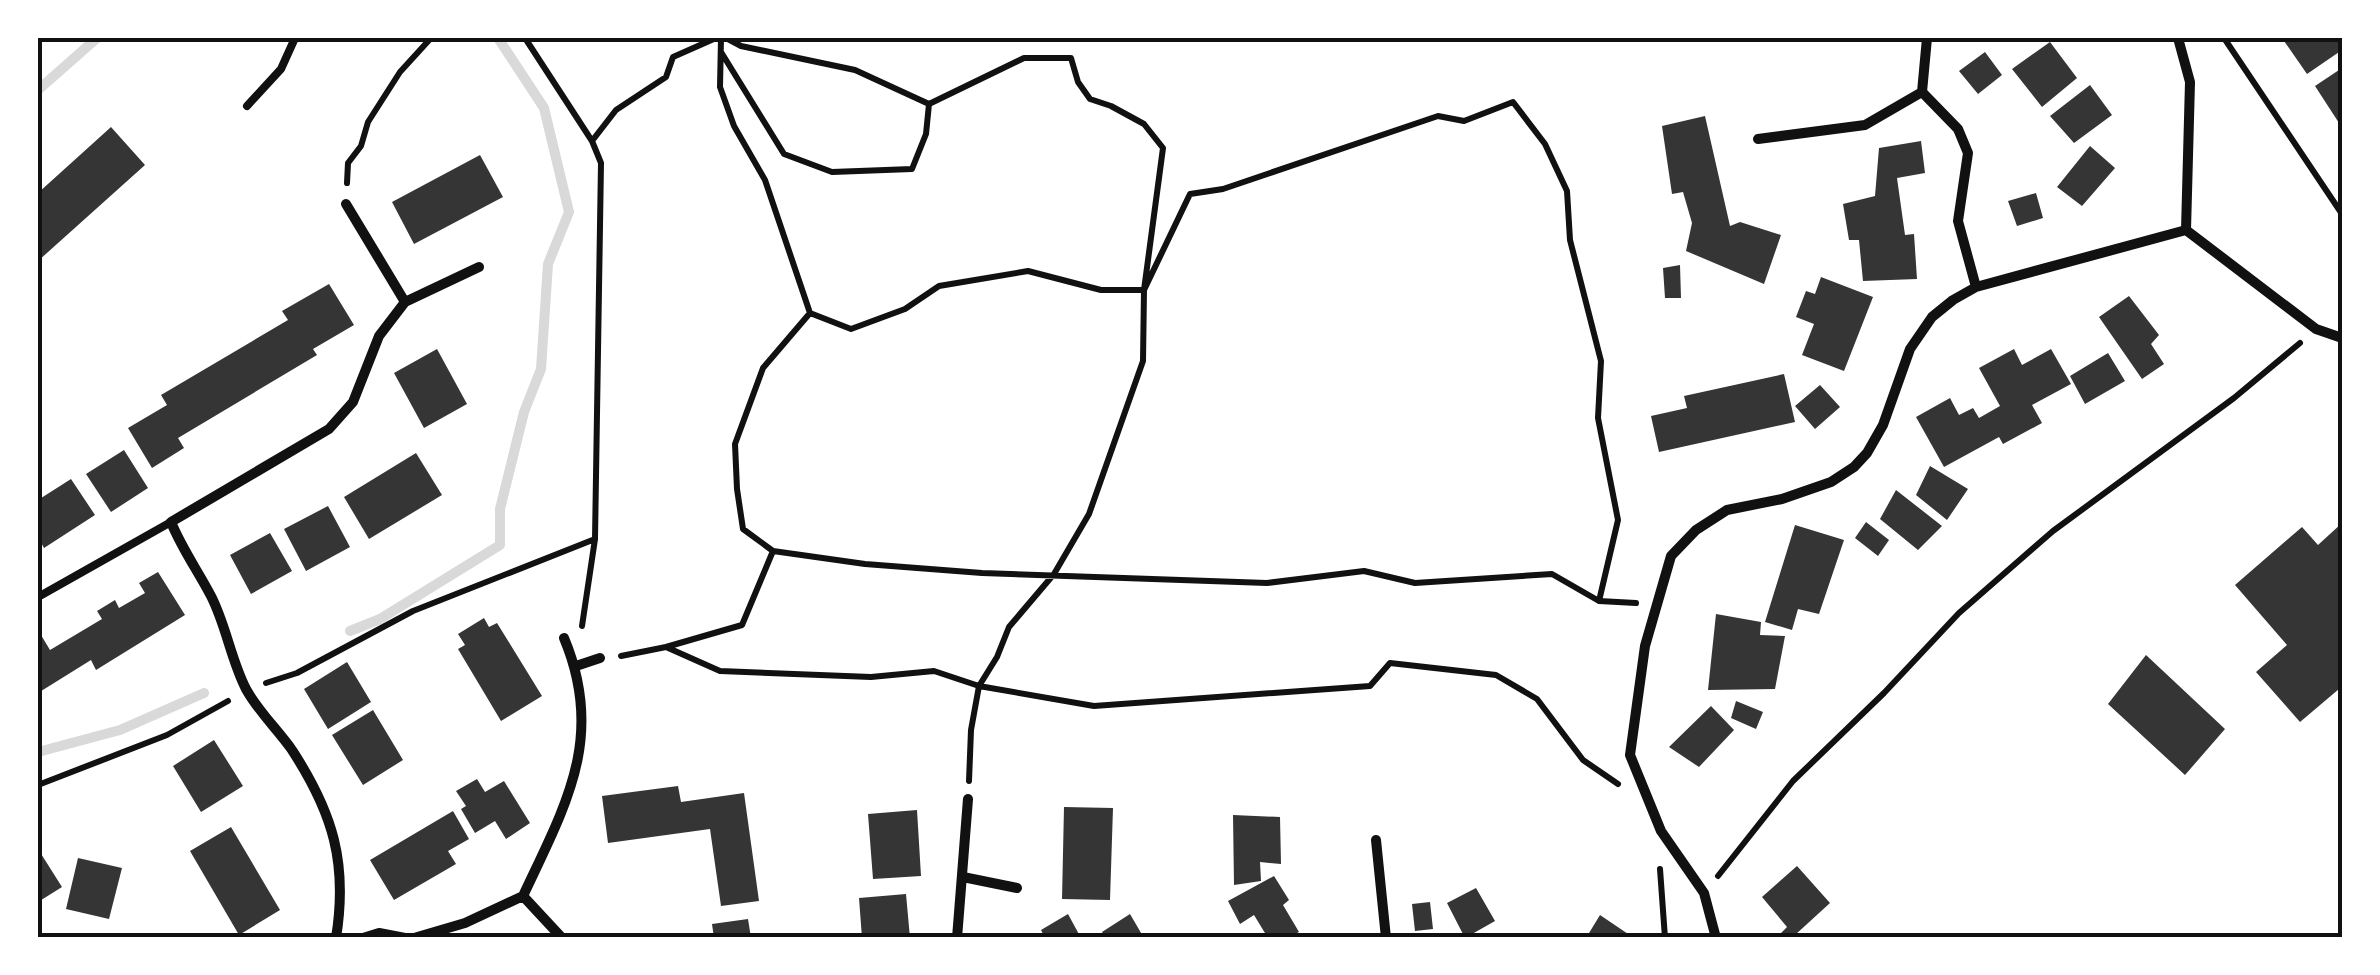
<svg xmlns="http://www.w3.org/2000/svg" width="2380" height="975" viewBox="0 0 2380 975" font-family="'Open Sans',sans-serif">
  <rect width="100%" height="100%" fill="#fff"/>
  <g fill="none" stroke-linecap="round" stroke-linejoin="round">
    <path stroke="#d9d9d9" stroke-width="10" d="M38,90L97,38
      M350,631L380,619L500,545V509L524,412L541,369L548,264L569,212L544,108L498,38
      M38,752L120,730L204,693"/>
  </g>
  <path fill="#353535" d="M2282,38H2342V50L2307,74Z
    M2050,42L2077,78L2042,107L2012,69Z
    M1985,52L2002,75L1978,94L1959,71Z
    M2342,68V121L2339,123L2315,86Z
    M2090,85L2112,115L2074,143L2050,116Z
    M1705,116L1730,226L1740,222L1781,235L1764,284L1686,251L1692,223L1683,192L1672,194L1662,126Z
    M111,127L145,165L38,261V193Z
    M1921,141L1925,173L1897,178L1905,235L1914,234L1917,279L1863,281L1859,240H1849L1843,204L1875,196L1879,148Z
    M2090,146L2115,168L2082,206L2057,187Z
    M480,155L503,197L414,244L392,202Z
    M2036,193L2043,218L2017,226L2008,201Z
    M1680,265L1681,298H1665L1663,268Z
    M1821,277L1873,297L1844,371L1802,355L1814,324L1796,317L1806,291L1815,294Z
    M329,284L354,325L313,349L317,355L178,438L184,448L152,468L128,428L167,405L161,395L288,320L282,311Z
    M2129,296L2159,335L2151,344L2164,364L2142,379L2099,317Z
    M437,349L467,404L424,428L394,373Z
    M2014,349L2022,365L2051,349L2071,384L2032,405L2042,423L2003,444L1999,437L1944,467L1916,417L1950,398L1959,415L1973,408L1979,418L2000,406L1979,368Z
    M2108,353L2125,381L2085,404L2070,376Z
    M1784,374L1795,422L1659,452L1651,416L1687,408L1684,396Z
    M1820,385L1840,407L1815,429L1795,406Z
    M124,450L148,488L111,512L86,474Z
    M416,453L442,495L369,539L344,497Z
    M1930,466L1968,489L1947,520L1916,495Z
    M71,479L95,515L44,548L38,537V500Z
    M1896,490L1942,526L1918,550L1880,519Z
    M328,506L350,547L306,571L284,529Z
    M1866,522L1889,540L1878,556L1855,538Z
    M2342,523V693L2339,689L2300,722L2256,672L2287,645L2235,585L2302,527L2318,545Z
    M1795,525L1844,540L1819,614L1798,609L1792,630L1765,622Z
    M270,533L292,571L251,594L230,555Z
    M158,572L185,615L96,670L91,660L38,693V630L50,650L102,619L97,611L115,600L119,608L145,593L139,583Z
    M1716,614L1761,622L1760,635L1785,636L1775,689L1708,690Z
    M484,618L489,627L497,623L542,696L501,721L458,649L465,645L458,634Z
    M2146,655L2225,729L2185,775L2108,704Z
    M347,662L371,702L328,729L304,689Z
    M1736,701L1763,712L1756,729L1731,718Z
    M1711,706L1734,730L1699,767L1669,747Z
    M373,710L403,760L363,785L332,735Z
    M214,740L243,786L201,812L173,766Z
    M477,779L485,792L504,781L530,823L506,839L495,821L475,833L461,809L466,806L456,791Z
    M678,786L681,802L744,793L759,901L721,906L710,829L608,843L602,796Z
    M1064,807L1113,808L1110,900L1062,899Z
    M917,810L921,876L873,879L868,814Z
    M453,811L469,839L448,851L456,864L394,900L370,860Z
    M1233,815L1280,817L1281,864L1260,862L1261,881L1234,885Z
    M231,827L280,910L239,935L190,851Z
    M38,849L62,887L38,902Z
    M78,858L122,868L109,919L66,909Z
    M1797,866L1830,903L1795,935L1797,938H1776L1787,927L1762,897Z
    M1274,876L1289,900L1283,905L1299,932L1287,938H1268L1254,915L1240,924L1228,901Z
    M1476,888L1495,921L1465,938L1447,903Z
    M906,894L910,938H862L859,898Z
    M1430,902L1433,929L1415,931L1412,904Z
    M1068,914L1081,938H1045L1041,930Z
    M1130,914L1144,938H1105L1102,932Z
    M1600,915L1634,938H1586Z
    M748,919L751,938H714L712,924Z"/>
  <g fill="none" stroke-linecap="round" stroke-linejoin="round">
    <path stroke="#111" stroke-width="6" d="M525,38L592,141L601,163L595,539L582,626
      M721,38L720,87L734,126L765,180L810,313
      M726,38L741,46L855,70L929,104L1024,58H1071L1078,82L1090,99L1111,106L1144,124L1163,148L1144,290L1143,361L1089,514L1054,574L1009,627L997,657L979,686L1094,706L1370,686L1390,663L1496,675L1537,699L1583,760L1618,784
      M2224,38L2342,214
      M721,52L784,154L832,172L912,169L926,134L929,104
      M592,141L616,110L666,77L673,57L716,38
      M347,183L348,163L361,146L368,122L400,72L431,38
      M773,551L743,529L737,489L735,444L763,368L810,313L851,329L905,309L939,286L1028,271L1101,290H1144L1190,194L1223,189L1438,116L1464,121L1513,102L1545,144L1567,191L1570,240L1601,361L1598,418L1618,520L1599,601
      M666,647L742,625L773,551L865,564L982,573L1267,583L1364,571L1415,583L1552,574L1599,601L1636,603
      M621,656L666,647L720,671L871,677L934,671L979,686L971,730L969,781
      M266,683L297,673L413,611L595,539
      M38,785L167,735L228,701
      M1660,869L1665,938
      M1718,876L1793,781L1884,693L1959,613L2053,531L2234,398L2300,343"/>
    <path stroke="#111" stroke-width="8" d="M247,106L281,69L295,38
      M38,597L171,522"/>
    <path stroke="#111" stroke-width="10" d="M2178,38L2190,82L2186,230
      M1922,92L1927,38
      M1758,139L1865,125L1922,92L1958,129L1968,153L1958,221L1976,287
      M346,204L405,302L479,267
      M576,666L600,658
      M1376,840L1386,938
      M963,877L1017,888
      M523,896L562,938
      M336,938C348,863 333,813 292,750C278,730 258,711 246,689C231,660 226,625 211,596C198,571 182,549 171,522L329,429L353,402L379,336L405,302
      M363,938L379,933L405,938
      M414,938L465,923L523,896C565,806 606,738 564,638
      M957,938L968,799
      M1716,938L1704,893L1661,831L1630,755L1645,646L1671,556L1696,530L1727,510L1782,499L1831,482L1854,467L1867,453L1883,425L1910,349L1932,317L1953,300L1976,287L2186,230L2316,329L2342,338"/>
  </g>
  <rect width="2380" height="975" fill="none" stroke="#ffffff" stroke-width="80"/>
  <rect x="40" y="40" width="2300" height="895" fill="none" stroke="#111" stroke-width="4"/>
</svg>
